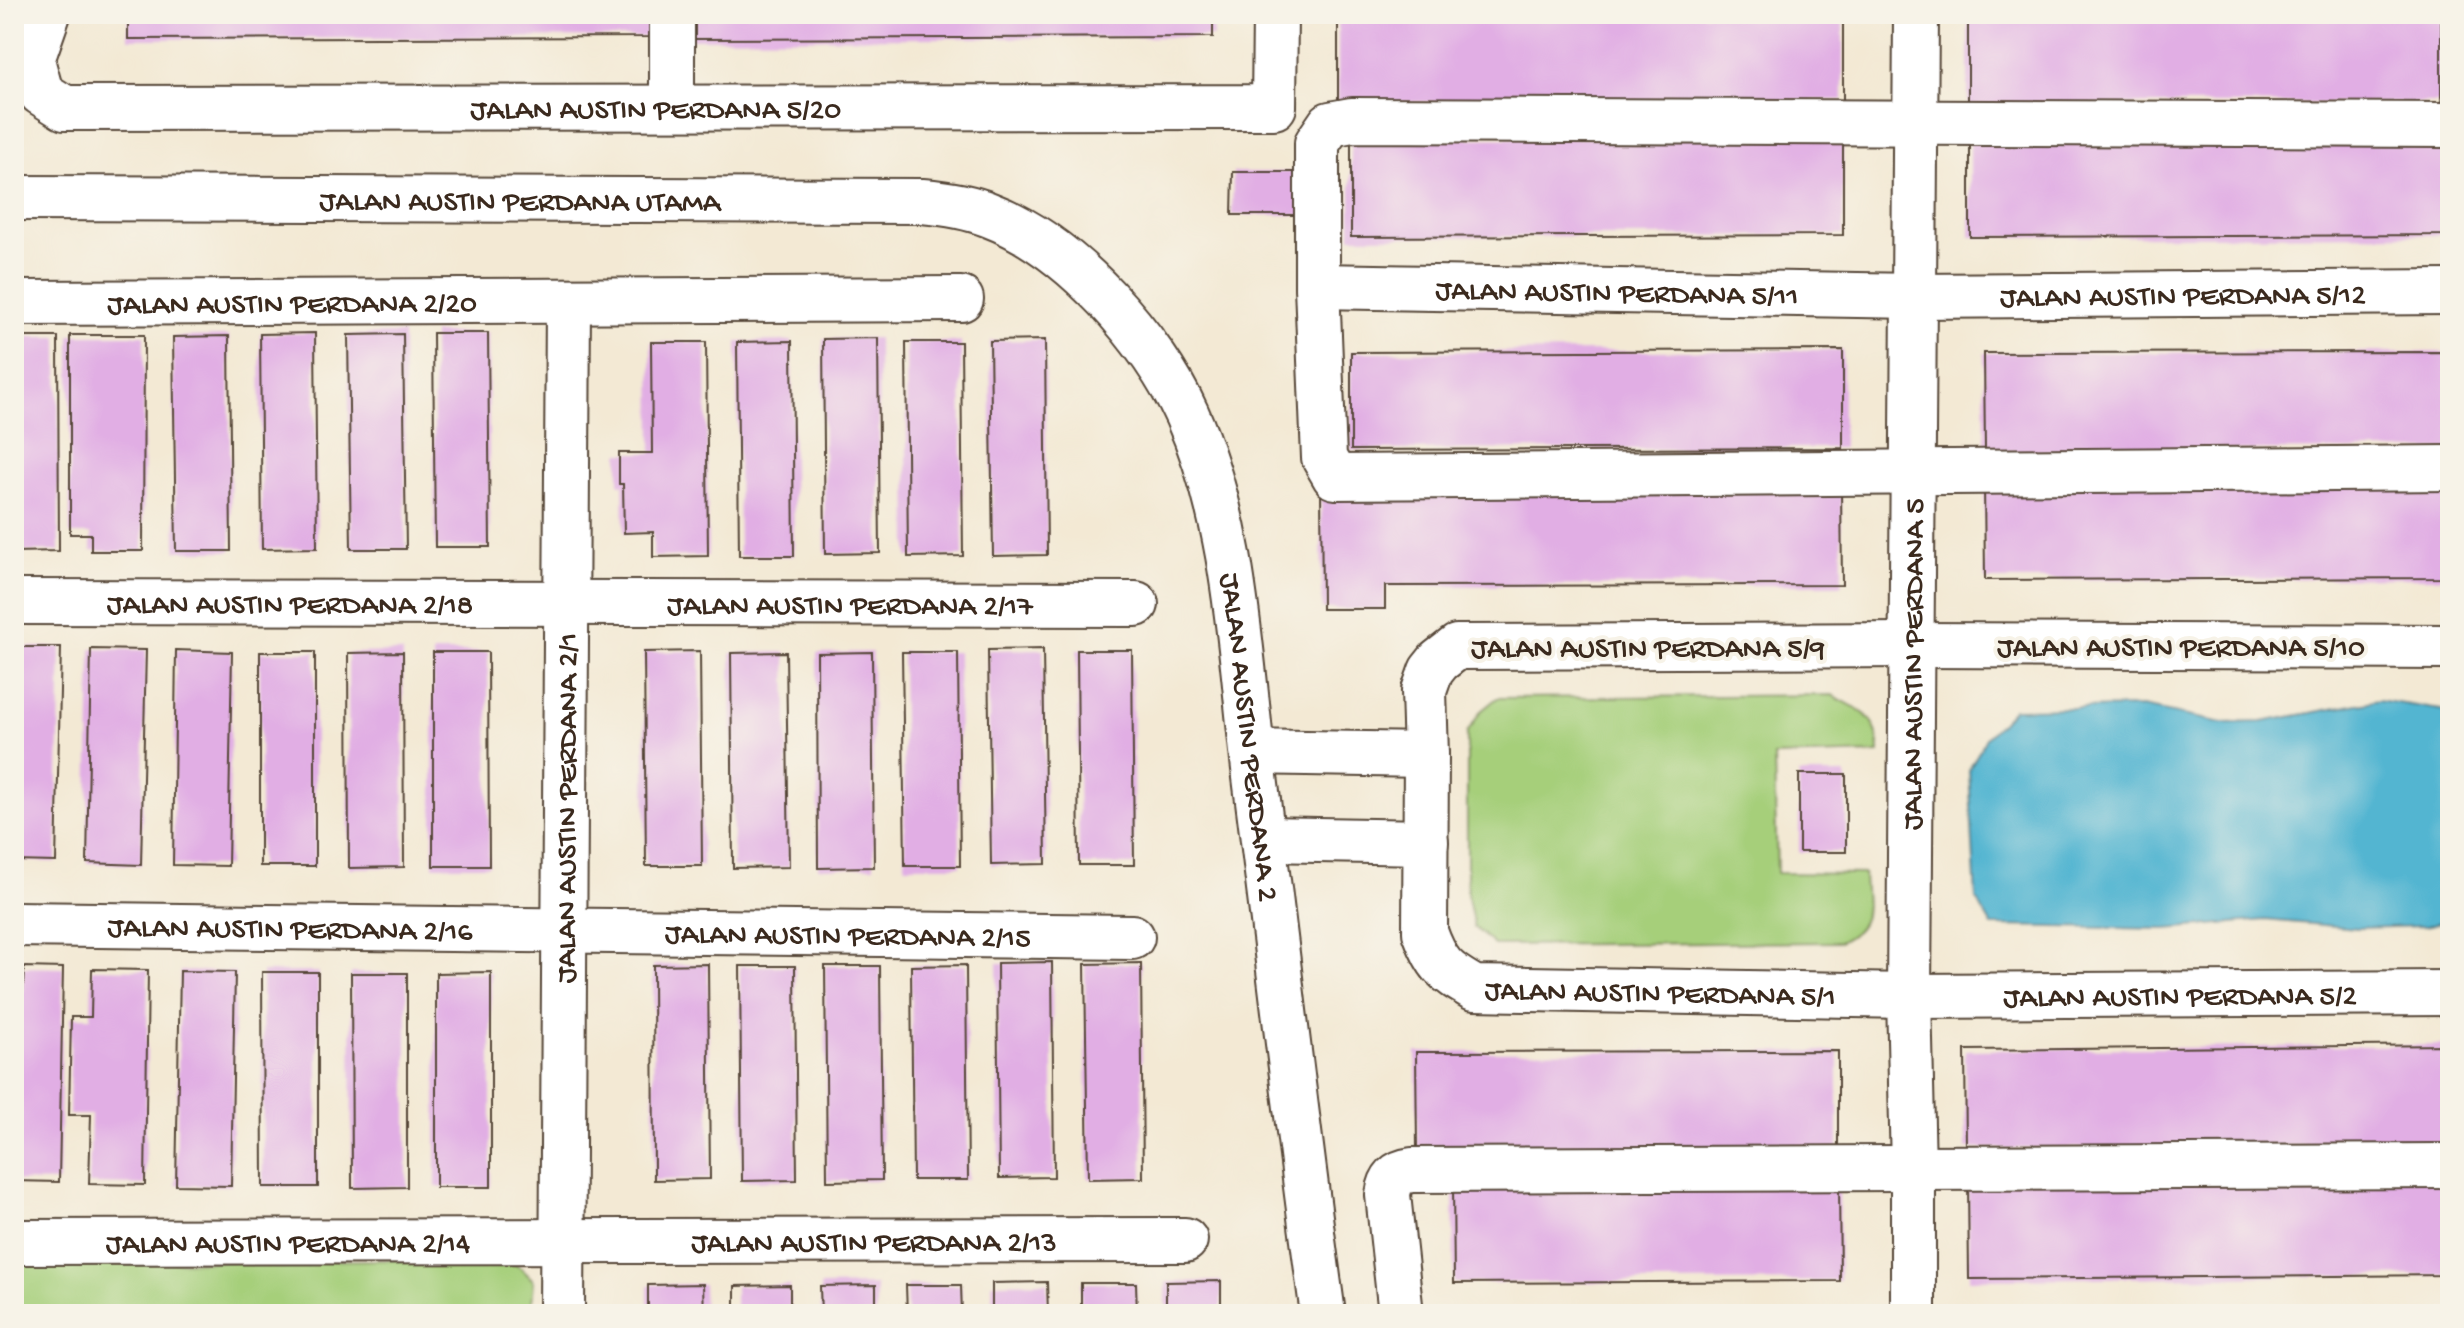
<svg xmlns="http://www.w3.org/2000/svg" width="2464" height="1328" viewBox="0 0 2464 1328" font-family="'Gochi Hand',sans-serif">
  <rect width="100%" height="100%" fill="#f7f3e8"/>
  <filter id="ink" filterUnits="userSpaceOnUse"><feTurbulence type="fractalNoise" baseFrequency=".0125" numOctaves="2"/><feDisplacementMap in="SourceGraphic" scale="16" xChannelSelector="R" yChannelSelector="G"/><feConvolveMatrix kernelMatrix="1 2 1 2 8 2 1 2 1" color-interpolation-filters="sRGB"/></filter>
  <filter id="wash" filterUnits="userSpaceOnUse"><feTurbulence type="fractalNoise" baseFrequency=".006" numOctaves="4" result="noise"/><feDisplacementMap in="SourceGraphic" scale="32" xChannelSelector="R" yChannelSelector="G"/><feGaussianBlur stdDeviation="1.8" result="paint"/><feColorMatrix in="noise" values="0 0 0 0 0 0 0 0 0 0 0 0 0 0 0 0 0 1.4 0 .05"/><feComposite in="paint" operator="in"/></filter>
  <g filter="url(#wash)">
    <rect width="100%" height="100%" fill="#f3e9d4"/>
    <path fill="#a6cf7a" stroke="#707c4c" stroke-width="2" d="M1832,695C1861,711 1879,715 1879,753L1774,756L1777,873L1864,874C1865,907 1874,926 1839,942L1494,945L1474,927L1467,894V733L1481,711L1497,698Z
      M507,1259L522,1269L534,1281L531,1314H14V1263Z"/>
    <path fill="#52b5d1" stroke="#467078" stroke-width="2" d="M2379,700L2441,710L2450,714V919L2426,926L2357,928L2265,920L2166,929L1992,926L1976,899L1969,770L1986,738L2014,709L2142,707L2223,723L2262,722Z"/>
    <g id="blocks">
      <path fill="#e1aee4" d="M128,14H656V37L128,39Z
        M686,14H1213V37L686,39Z
        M1338,14H1843V100L1338,102Z
        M1968,14H2441V103L1968,105Z
        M2450,136V235L1970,237V138Z
        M1843,137V235L1351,237V139Z
        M1233,172H1302V215H1232Z
        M315,333L317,548L262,549L260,334Z
        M433,333H488L490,547H435Z
        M403,334L406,549H351L348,335Z
        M70,335H144L143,551H91V534H70Z
        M229,336L231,551H176L173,337Z
        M14,337H58L59,551L14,552Z
        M878,338L880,553L825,554L823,339Z
        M1045,340L1047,555L993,556L990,341Z
        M792,341L794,556H739L737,342Z
        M651,342H706L708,556L653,557V532L624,533L623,484H619V453H652Z
        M906,342H961L963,556L908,557Z
        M1843,350V448L1351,450V352Z
        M2450,352V450L1985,451L1984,353Z
        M2450,480V578L1985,580L1984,482Z
        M1841,486L1842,585L1385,586V609H1322L1321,488Z
        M14,647H61L56,862L14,861Z
        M91,649L146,650L141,865L87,863Z
        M1043,649L1046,864L991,865L988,650Z
        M176,650L232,652L228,866L173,865Z
        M1077,650H1132L1134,865H1079Z
        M700,651L702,866H646L644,652Z
        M260,652H315V866H260Z
        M403,652L404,867L349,868L348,653Z
        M433,652H488L489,866H433Z
        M786,652L789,867L733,868L731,653Z
        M872,652L874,867L818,868L817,653Z
        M902,652H958L960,866H905Z
        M1799,774H1846V852H1799Z
        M1052,962L1054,1177L999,1178L997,963Z
        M1141,963L1143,1178L1088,1179L1085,964Z
        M708,964L710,1179L654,1180L653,965Z
        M966,965L968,1180H913L911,966Z
        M740,966H795L797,1180L742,1181Z
        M825,966H880L882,1180L827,1181Z
        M24,967L63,968L59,1182L14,1181V992H23Z
        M92,969L148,970L145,1185L89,1184L91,1115H69L71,1017H91Z
        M180,971L235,972L231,1186L176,1185Z
        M262,972H318V1187H263Z
        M491,972V1187H436V973Z
        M351,973H407V1187L352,1188Z
        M2450,1045V1144L1966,1149L1965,1050Z
        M1838,1051V1149L1417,1151L1416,1052Z
        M2450,1177V1275L1969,1279L1968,1181Z
        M1839,1183L1840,1281L1454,1283L1453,1184Z
        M1221,1281V1314H1166V1282Z
        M1047,1282L1048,1314H992V1283Z
        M1081,1283H1136L1137,1314H1081Z
        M703,1284L704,1314H648V1285Z
        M790,1285V1314H735V1286Z
        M876,1285V1314H821L820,1286Z
        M906,1285H961L962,1314H907Z"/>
    </g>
  </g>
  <g filter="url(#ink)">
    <use href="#blocks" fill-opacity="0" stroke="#574739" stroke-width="2"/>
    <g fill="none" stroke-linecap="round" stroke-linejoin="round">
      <defs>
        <g id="minor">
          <path id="s1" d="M48,14L32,60L41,93L65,108L1274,107L1275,14"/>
          <path d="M672,14V107"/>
          <path d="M2450,125L1352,120L1330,124L1317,143V286L1324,458L1335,477L2450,468"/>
          <path id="s2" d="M14,198L922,201C946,203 968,206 990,215C1070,245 1153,339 1187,415C1237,528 1240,656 1255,777C1278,956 1298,1135 1323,1314"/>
          <path id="s3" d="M1317,286L1916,296L2450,292"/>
          <path id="s4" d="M14,303L961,299"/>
          <path id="s5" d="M14,602L1136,604"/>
          <path id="s6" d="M2450,647L1912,645L1457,647L1439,661L1431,671L1424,691L1426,755L1425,932C1437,965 1444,971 1474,988L1909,996L2450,993"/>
          <path d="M1253,752L1426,755"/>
          <path d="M1264,839L1426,842"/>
          <path id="s7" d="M14,924L1132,937"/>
          <path id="s8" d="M14,1242L1185,1240"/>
          <path id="s9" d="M562,1314L568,302"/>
          <path d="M1401,1314L1388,1195C1390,1179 1396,1172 1412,1170L2450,1166"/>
          <path id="s10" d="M1913,1314V1169L1909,996L1916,14"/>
        </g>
      </defs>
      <use href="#minor" stroke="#574739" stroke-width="48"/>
      <use href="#minor" stroke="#fff" stroke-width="44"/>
    </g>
  </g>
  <g text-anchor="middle" stroke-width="8" stroke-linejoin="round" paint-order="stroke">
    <g font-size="30" fill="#3b2a1e" stroke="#f7f3e8">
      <text dy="10" stroke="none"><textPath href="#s1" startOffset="702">JALAN AUSTIN PERDANA 5/20</textPath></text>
      <text dy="10" stroke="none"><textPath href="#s2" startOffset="506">JALAN AUSTIN PERDANA UTAMA</textPath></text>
      <text dy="10" stroke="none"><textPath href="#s3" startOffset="300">JALAN AUSTIN PERDANA 5/11</textPath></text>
      <text dy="10" stroke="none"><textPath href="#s3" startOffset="866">JALAN AUSTIN PERDANA 5/12</textPath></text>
      <text dy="10" stroke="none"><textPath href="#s4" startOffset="278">JALAN AUSTIN PERDANA 2/20</textPath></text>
      <text dy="10" stroke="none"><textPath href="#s5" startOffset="276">JALAN AUSTIN PERDANA 2/18</textPath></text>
      <text dy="10" stroke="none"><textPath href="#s5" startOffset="836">JALAN AUSTIN PERDANA 2/17</textPath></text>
      <text x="2181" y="656">JALAN AUSTIN PERDANA 5/10</text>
      <text x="1648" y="657">JALAN AUSTIN PERDANA 5/9</text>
      <text dy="10" stroke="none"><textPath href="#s10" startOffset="650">JALAN AUSTIN PERDANA 5</textPath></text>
      <text dy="10" stroke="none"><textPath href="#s2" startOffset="1594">JALAN AUSTIN PERDANA 2</textPath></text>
      <text dy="10" stroke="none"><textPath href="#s9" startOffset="506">JALAN AUSTIN PERDANA 2/1</textPath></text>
      <text dy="10" stroke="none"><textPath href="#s7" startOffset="276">JALAN AUSTIN PERDANA 2/16</textPath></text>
      <text dy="10" stroke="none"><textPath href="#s7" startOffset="834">JALAN AUSTIN PERDANA 2/15</textPath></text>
      <text dy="10" stroke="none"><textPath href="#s6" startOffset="1554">JALAN AUSTIN PERDANA 5/1</textPath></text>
      <text dy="10" stroke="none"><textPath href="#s6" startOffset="2074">JALAN AUSTIN PERDANA 5/2</textPath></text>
      <text dy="10" stroke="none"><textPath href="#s8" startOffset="860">JALAN AUSTIN PERDANA 2/13</textPath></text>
      <text dy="10" stroke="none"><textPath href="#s8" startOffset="274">JALAN AUSTIN PERDANA 2/14</textPath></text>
    </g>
  </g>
  <rect width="2464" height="1328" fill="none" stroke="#f7f3e8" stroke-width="48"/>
</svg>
